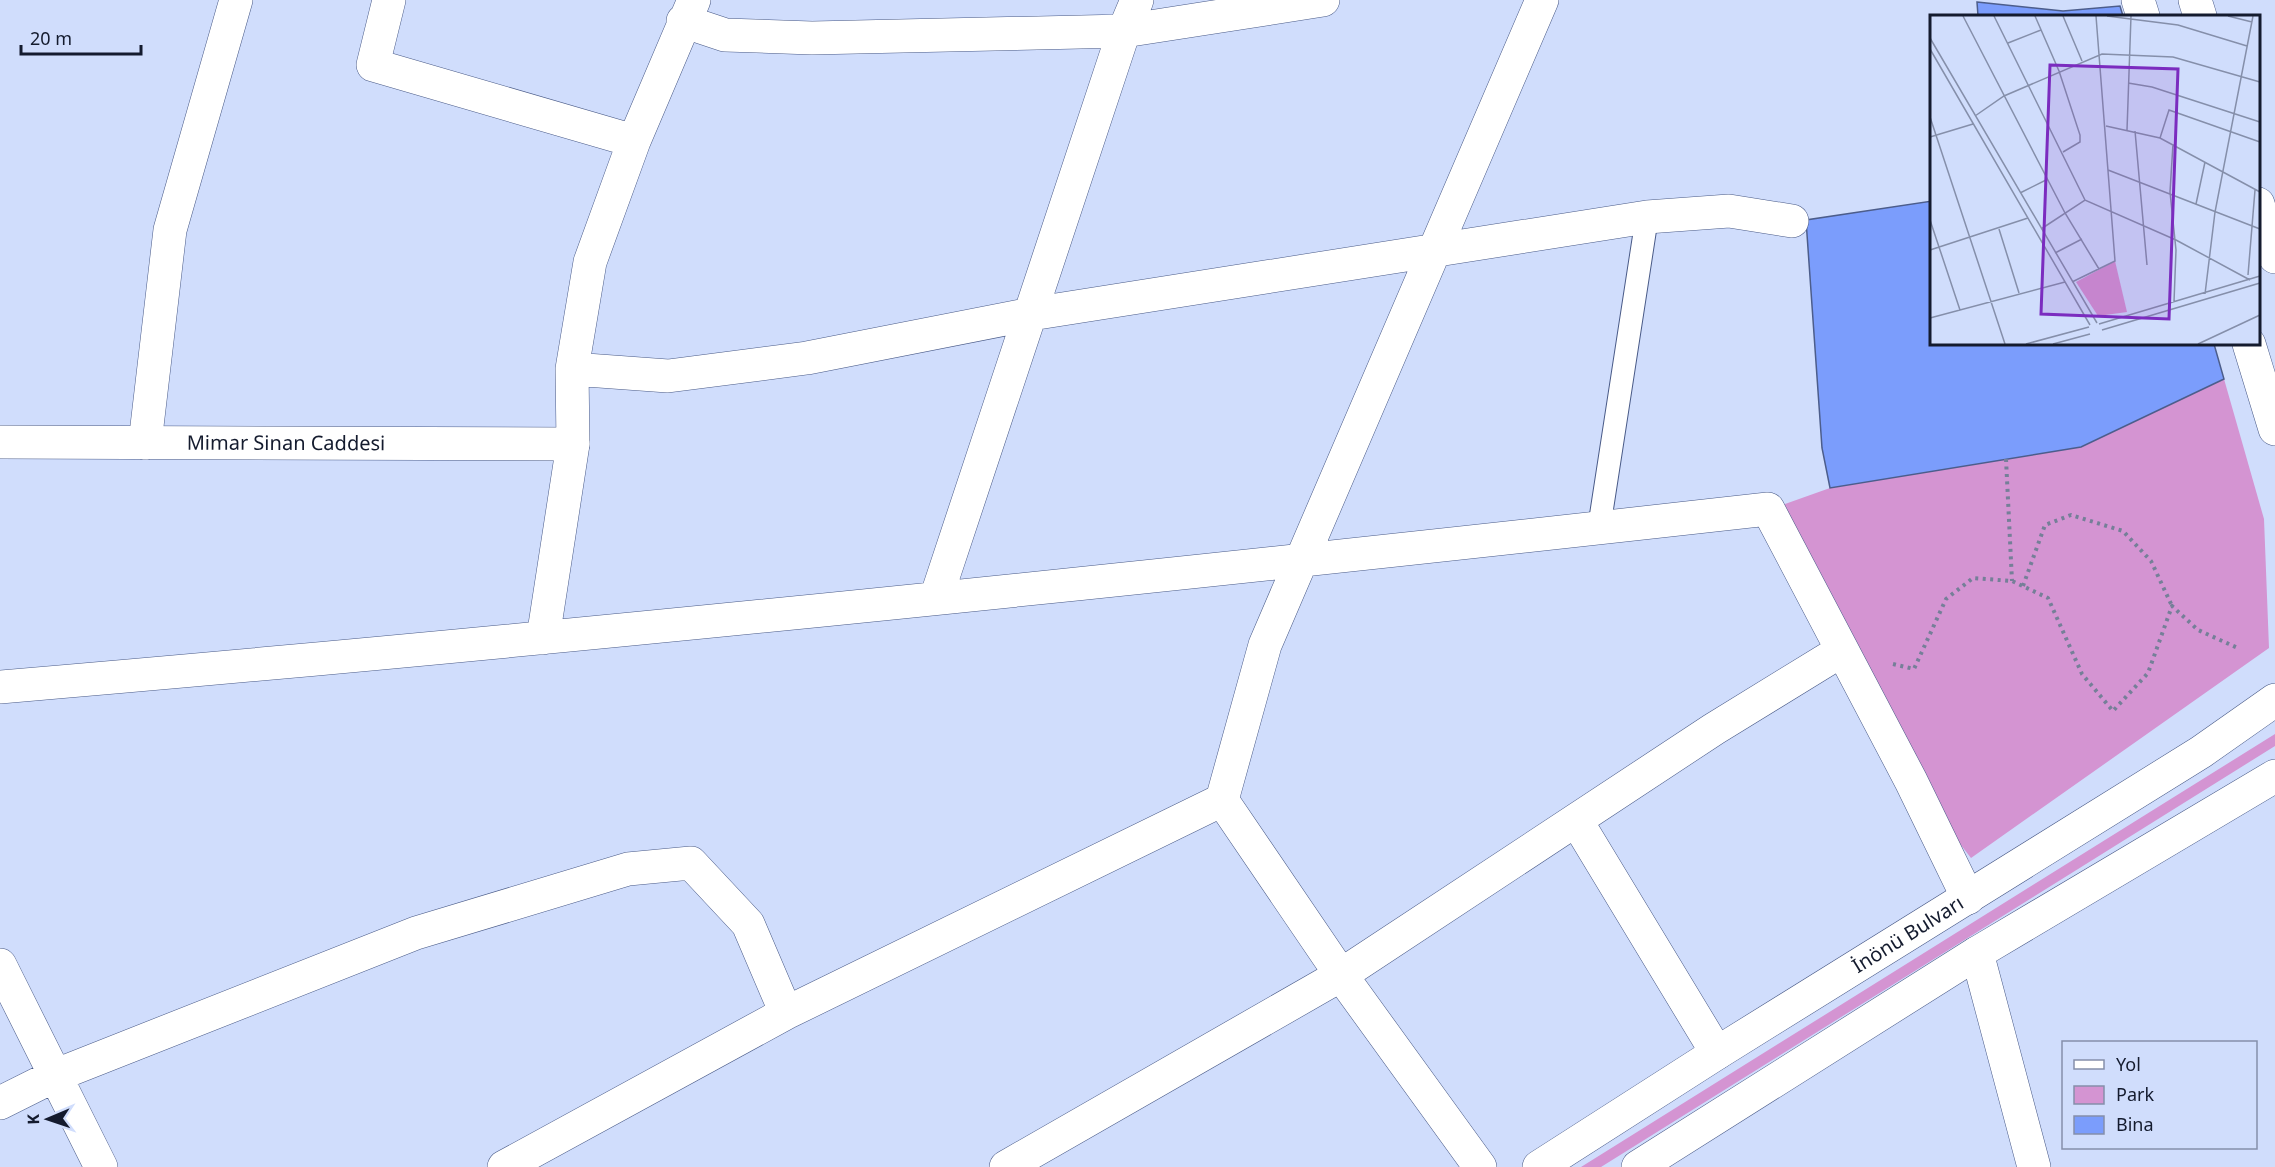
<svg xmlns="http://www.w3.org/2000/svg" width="2275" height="1167" viewBox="0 0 2275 1167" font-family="'Noto Sans',sans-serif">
  <rect width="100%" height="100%" fill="#d0ddfc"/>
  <path fill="#d494d2" d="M2224,379L2264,519L2269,648L1971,858L1911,781L1768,510L1830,488L2081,447Z
    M2275,734V746L1601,1167H1581Z"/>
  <path fill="#7b9dfc" stroke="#4c5d8b" stroke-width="1.5" d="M1977,2L2063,11L2120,6L2123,16H1978Z
    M1932,201V344H2214L2224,379L2081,447L1830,488L1822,448L1806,220Z"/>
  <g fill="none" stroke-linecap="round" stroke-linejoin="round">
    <defs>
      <path id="lane" d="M1599,528L1647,217"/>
      <path id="street" d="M389,0L373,65L634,141
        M683,21L725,35L812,38L1124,31L1323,0
        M572,369L668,376L807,358L1031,314L1647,217L1729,211L1792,221
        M145,443L170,230L236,0
        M936,598L1124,31L1137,0
        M543,638L573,444L572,369L590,262L634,141L694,0
        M0,687C590,637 1179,575 1768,509L1911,781L1968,898
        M1576,820L1717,1053
        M1977,953L2034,1167
        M0,965L101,1167
        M0,1103L54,1076L416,933L628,869L691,863L748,924L786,1013
        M504,1167L786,1013L1222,800
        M1006,1167L1341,975L1714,729L1841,651
        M1480,1167L1341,975L1222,800L1265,645L1542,0"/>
      <g id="secondary">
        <path d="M2138,0L2143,16"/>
        <path d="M2195,0L2200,16"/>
        <path d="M2258,204L2275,257"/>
        <path d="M2249,344L2275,429"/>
        <path id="s1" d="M0,442L573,444"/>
        <path id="s2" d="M1539,1167L1717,1053L2201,752L2275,700"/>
        <path d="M1638,1167L1977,953L2275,776"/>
      </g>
    </defs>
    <use href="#lane" stroke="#495a87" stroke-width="24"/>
    <use href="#street" stroke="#495a87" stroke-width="34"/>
    <use href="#secondary" stroke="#495a87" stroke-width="34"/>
    <path stroke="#757f98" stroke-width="4" stroke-dasharray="3 4.5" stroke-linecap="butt" d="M2006,459L2012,581
      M2023,586L2045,525L2071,515L2123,531L2151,561L2172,606
      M1893,664L1914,669L1946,599L1973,578L2012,581L2048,598L2082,674L2113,711L2148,673L2172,606L2198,630L2240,649"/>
    <use href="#lane" stroke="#fff" stroke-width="22"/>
    <use href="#street" stroke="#fff" stroke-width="33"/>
    <use href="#secondary" stroke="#fff" stroke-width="33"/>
  </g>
  <g text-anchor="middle" stroke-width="4.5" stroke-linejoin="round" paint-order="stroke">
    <g font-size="20" fill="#141b2e" stroke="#d0ddfc">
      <text dy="7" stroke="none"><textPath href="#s1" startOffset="286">Mimar Sinan Caddesi</textPath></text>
      <text dy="7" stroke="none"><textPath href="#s2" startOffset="436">İnönü Bulvarı</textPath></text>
    </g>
  </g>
  <g transform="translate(1930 15)">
    <rect width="330" height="330" fill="#d0ddfc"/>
    <path d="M185,246L197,297L168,301L146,267Z" fill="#d494d2"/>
    <path fill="none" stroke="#858faa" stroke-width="1.5" d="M33,1L135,198L169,254M64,1L155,185M105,1L129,56L150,120V127L133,137M133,1L152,46M177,1L248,10L317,31M298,1L322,7M0,23L167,308M78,28L111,15M0,34L160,310M198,68L222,72L330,107M45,101L74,81L172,39L243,42L330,67M0,102L75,329M176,111L230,123L330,177M197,115L201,1M205,116L217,250M0,122L43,109M230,123L239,95L330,127M243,129L240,177L246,235L244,287M178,155L330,214M90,178L118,164M266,189L275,147M0,205L30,295M69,214L89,278M111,214L155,185L246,225L320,265M0,235L98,203M125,238L152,224M318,260L325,175M142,267L185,246L166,1M275,279L285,197L323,1M0,303L135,267M169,309L330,261M172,315L330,268M96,329L159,312M123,329L160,319M268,329L330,300"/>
    <path fill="#7b2cbf" fill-opacity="0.15" stroke="#7b2cbf" stroke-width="3" d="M120,50L248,54L239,304L111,299Z"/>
    <rect width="330" height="330" fill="none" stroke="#141b2e" stroke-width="3"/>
  </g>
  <rect x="2062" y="1041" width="195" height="108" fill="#d0ddfc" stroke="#858faa" stroke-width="1.5"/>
  <rect x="2074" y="1060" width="30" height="9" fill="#ffffff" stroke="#858faa" stroke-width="1.5"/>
  <text x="2116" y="1071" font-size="18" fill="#141b2e">Yol</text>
  <rect x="2074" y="1086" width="30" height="18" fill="#d494d2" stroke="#858faa" stroke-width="1.5"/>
  <text x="2116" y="1101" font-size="18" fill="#141b2e">Park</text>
  <rect x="2074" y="1116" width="30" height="18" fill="#7b9dfc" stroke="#858faa" stroke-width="1.5"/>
  <text x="2116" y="1131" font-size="18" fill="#141b2e">Bina</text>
  <g transform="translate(48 1119) rotate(268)" stroke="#d0ddfc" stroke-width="4.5" paint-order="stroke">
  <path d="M0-4.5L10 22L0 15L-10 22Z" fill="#141b2e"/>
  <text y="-9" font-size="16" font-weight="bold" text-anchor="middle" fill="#141b2e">K</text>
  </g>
  <path d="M21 45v9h120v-9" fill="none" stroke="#141b2e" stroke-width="3"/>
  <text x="30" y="45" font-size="18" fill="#141b2e" stroke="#d0ddfc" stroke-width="4.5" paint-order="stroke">20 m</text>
</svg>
